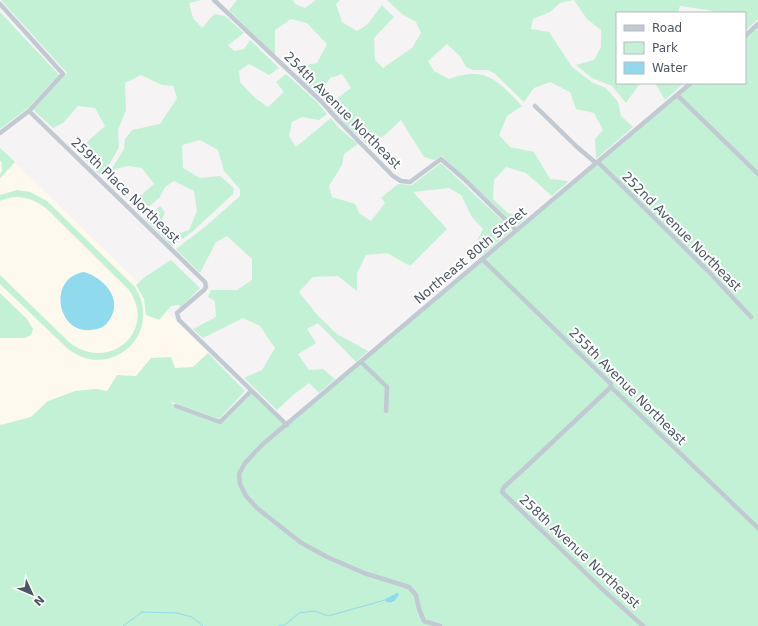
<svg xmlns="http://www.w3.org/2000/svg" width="758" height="626" viewBox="0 0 758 626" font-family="'DejaVu Sans',sans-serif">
  <rect width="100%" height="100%" fill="#f5f3f3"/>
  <path fill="#fdf9ef" d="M0,148L143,287L245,391L219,419L167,400L48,401L31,417L1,425L0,424Z"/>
  <path fill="#c3f1d5" d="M1,0H201L189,3L193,18L202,28L214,14L225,16L244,33L228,45L234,51L244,49L250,40L279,68L269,75L249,64L239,71L240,82L254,97L268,107L284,92L276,82L286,74L317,102L327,114L319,120L302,117L292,122L289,136L296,147L331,118L339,128L358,144L344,154L342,165L329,186L332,197L355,204L360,214L371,221L385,203L381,198L398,184L412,185L441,163L512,230L484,254L477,241L483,229L472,217L461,195L449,188L413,192L447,229L410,266L387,253L366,255L357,273V291L338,276L313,277L299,292L319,317L337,334L368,351L356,362L318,323L307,329L316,343L298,354L309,370L323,369L335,379L319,393L309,383L292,396L277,410L244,378L262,370L275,348L260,326L243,318L203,338L193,329L216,317L215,301L208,297L211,290H237L252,280V259L227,236L216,242L200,273L176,249L205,227L240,196V189L224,171L218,150L200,140L182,145L183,168L200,178L220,176L234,188L233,194L192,232L172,246L145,219L160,206L165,212L161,222L174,235L189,230L197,211L194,191L174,181L165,187L160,197L140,215V196L154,184L142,168L128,166L111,170L124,149L125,139L132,130L160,124L177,98L173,86L162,85L141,75L125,83L126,110L118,130L119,147L109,165L100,175L77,151L105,126L95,108L78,106L63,123L53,128L33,110L67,73Z
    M237,0H293L295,4L305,8L316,0H340L336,4L342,22L357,31L368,24L382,5L394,17L374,38L375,60L383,68L412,48L421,33L416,22L402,14L387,0H573L560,3L550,12L533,19L531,29L549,32L572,67L593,83L606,88L618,102L621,116L633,127L596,159L595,139L603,130L594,113L576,109L570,92L550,82L534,88L524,102L494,73L488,70H473L466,67L460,56L447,44L428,61L434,71L449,79C486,66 497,80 522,106L507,116L499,135L510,147L534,152L550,179L569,181L552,196L526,173L506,167L494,180L493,199L508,213L526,218L516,227L478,190L442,156L434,160L424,157L401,120L385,135L368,145L347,126L328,105L351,88L342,74L330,78L320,95L299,77L302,66L317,63L327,44L307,23L291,19L275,30V55L229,10Z
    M574,0H758V19L745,31V13H718L708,10L680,6L678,13H617V83H643L638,86L626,103L612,86L592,78L576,65L594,60L601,47V30L587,19Z
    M0,12L59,75L28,108L0,129Z
    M758,24V626H0V424L1,425L31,417L48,401L75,391L96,389L107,391L117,375L136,376L151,358L171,357L175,368L193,367L208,353L245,391L219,419L169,401L176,406L220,422L251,391L286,425L691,83H745V36Z
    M655,83H684L665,100Z
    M0,148L15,162L0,178V173L2,171L1,161H0Z
    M17,190L30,192L47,201L135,287C164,333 111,382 68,349L0,284V275L70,343C111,373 157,330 129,290L48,210C34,198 17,193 0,201V195Z
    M171,260L200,288L181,307L179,305L171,306L159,320L146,315L144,299L136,285L145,277Z
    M0,293L27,319L33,329L31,335L25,338H0Z"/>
  <path fill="#90daee" d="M84,272C106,279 125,301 107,323C103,328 98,329 91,330C57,334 47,278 84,272Z
    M397,593L399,594C396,601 393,603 386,602L385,599Z"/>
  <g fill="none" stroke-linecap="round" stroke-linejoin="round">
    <path stroke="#90daee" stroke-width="1" d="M123,626L142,612L177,613L192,617L203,626
      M278,626L286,624L299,613L314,611L328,616L385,600"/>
    <path stroke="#c1cad2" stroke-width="4.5" d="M214,0L322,102L337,119L393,176L401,181L410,182L441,159L464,179L516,230
      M0,4L63,74L29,111L0,133
      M745,36L758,24
      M677,95L758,174
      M535,106L577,147L596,163
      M29,111L205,282L206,287L204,290L177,313L179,320L287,425
      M598,162L709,272L751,317
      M482,259L611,384V387L758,528
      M361,362L387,387L386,411
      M611,387L527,466L504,487L502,492L600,587L643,626
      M176,406L220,422L251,391
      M440,626L424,621L419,609L416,595L409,587L364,573L327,557L300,542L257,508L246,496L240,484L239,474L245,463L263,444L691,83"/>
  </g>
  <g text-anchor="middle" stroke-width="4" stroke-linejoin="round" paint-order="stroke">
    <g font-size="13" fill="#4a5661" stroke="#fff">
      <text transform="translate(343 110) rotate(45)" y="5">254th Avenue Northeast</text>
      <text transform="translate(126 190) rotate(44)" y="5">259th Place Northeast</text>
      <text transform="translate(682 231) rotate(45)" y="5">252nd Avenue Northeast</text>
      <text transform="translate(470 255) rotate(-40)" y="5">Northeast 80th Street</text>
      <text transform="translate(628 386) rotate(45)" y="5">255th Avenue Northeast</text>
      <text transform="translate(580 551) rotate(43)" y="5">258th Avenue Northeast</text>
    </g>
  </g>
  <rect x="616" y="12" width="130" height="72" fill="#ffffff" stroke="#b7bbc0"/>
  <rect x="624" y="25" width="20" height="6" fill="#c1cad2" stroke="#b7bbc0"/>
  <text x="652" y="32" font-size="12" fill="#4a5661">Road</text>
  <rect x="624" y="42" width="20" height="12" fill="#c3f1d5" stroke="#b7bbc0"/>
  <text x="652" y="52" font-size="12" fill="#4a5661">Park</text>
  <rect x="624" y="62" width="20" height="12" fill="#90daee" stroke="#b7bbc0"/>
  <text x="652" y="72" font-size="12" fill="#4a5661">Water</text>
  <g transform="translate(32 594) rotate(134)" stroke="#ffffff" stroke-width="3" paint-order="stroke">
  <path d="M0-3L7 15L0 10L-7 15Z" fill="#4a5661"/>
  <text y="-6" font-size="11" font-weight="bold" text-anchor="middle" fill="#4a5661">N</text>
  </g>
</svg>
